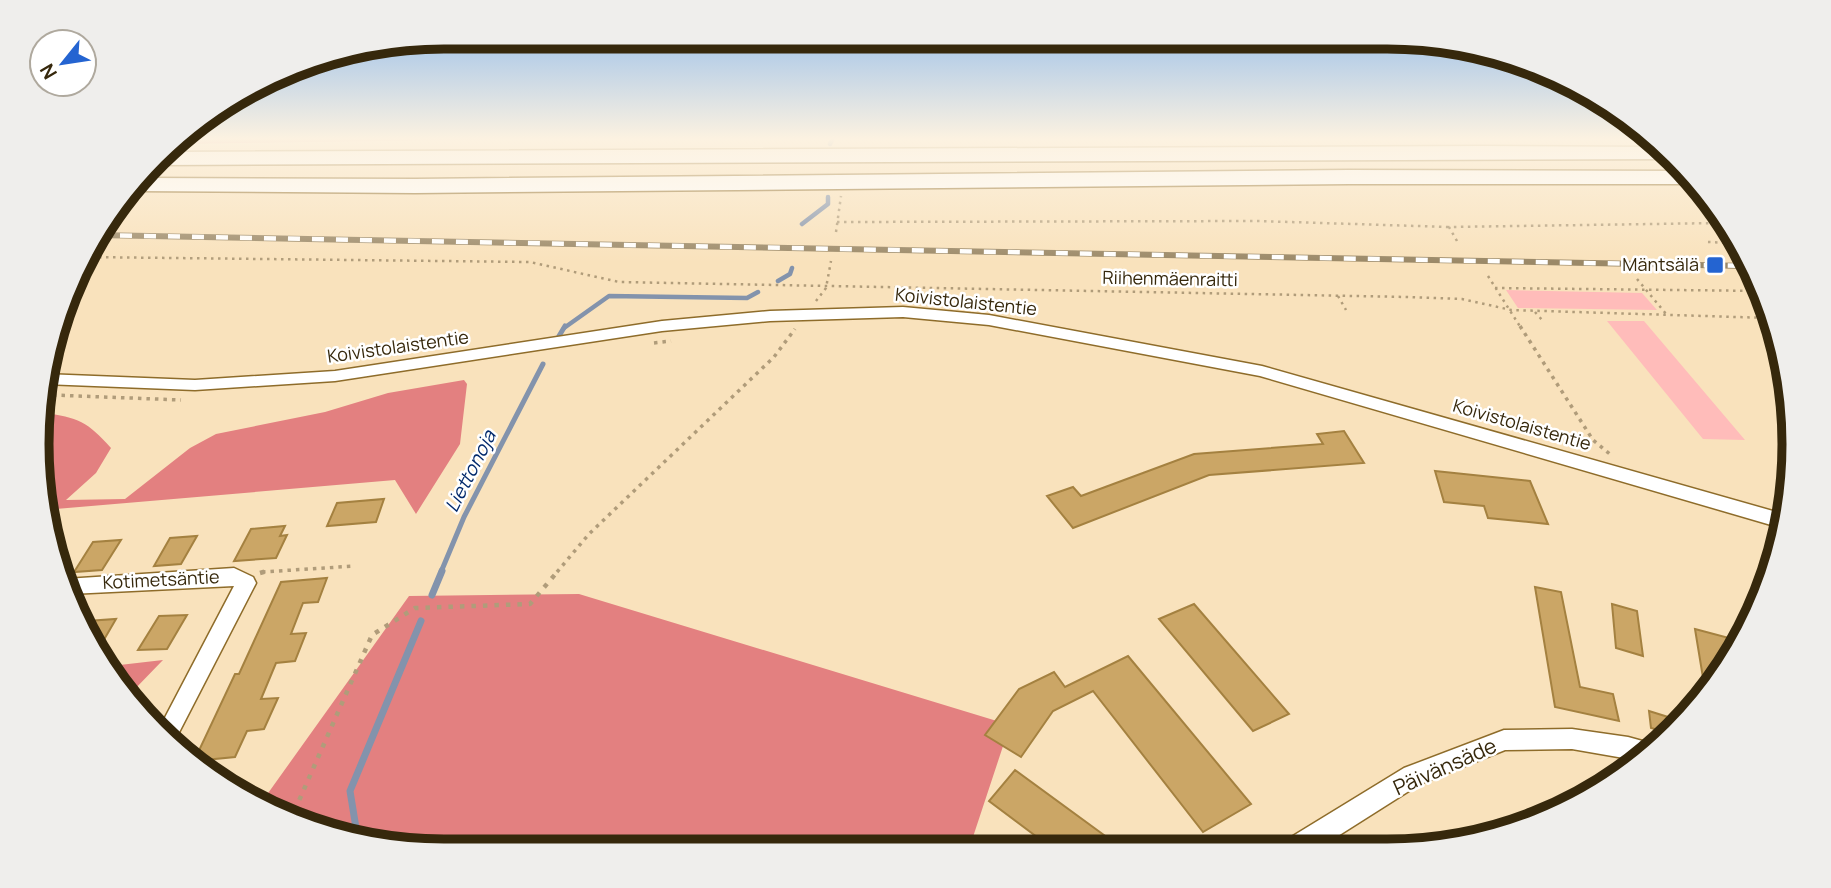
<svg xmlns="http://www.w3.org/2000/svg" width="1831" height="888" viewBox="0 0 1831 888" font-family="Manrope,sans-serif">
  <rect width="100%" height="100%" fill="#f9e2bc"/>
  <path fill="#ffbcba" d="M1506,290L1642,293L1657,310L1518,308Z
    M1607,321H1644L1745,440L1703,439Z"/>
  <path fill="#e38080" d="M181,138H590L176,144Z
    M464,380L467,384L460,444L416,514L395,480L44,510L40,498L43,413C78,417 88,422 111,448L96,473L66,500L125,499L190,448L216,434L325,412L388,393Z
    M579,594L1010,725L969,849L444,851L288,820L261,803L409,596Z
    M163,660L131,693L111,666Z"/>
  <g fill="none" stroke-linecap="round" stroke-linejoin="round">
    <path stroke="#8393ac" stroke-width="4.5" d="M830,144L833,138
      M802,224L828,204V197
      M778,281L790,274L792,268
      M564,328L609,296L747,298L758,292"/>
    <path stroke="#8393ac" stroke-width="5" d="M559,336L565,326
      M441,572L464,517L543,364"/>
    <path stroke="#8393ac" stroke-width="7" d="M432,595L442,571
      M357,834L350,791L421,621"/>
  </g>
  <path fill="#cba666" stroke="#a48140" stroke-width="2" d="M1344,431L1364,463L1209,475L1073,528L1047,496L1073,487L1081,496L1194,454L1323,444L1317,434Z
    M1435,471L1530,481L1548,524L1488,518L1484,506L1444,502Z
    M384,499L376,522L327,526L337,503Z
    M285,526L280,536L287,535L276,558L234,561L251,529Z
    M197,536L181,564L154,566L170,538Z
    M121,540L102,570L74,572L93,542Z
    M327,578L318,602L303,603L291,634L306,633L295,661L276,663L261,699L278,698L264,729L247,731L235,757L194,761L235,674H239L281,582Z
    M1535,587L1561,592L1580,687L1613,694L1619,721L1555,707Z
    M1194,604L1289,714L1253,731L1159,619Z
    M1612,604L1637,611L1643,656L1616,648Z
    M187,615L167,649L138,650L159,616Z
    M116,619L98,650L82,629L87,621Z
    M1695,629L1729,638L1732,655L1706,696Z
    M1128,656L1251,804L1203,832L1093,691L1053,711L1021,757L985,735L1019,689L1054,672L1065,687Z
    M1649,711L1681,721L1669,733L1651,728Z
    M1015,770L1123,849H1053L989,801Z"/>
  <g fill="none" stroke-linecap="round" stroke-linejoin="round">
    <defs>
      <path id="minor" d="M903,307L989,315L1262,366L1780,513L1778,527L1260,376L989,325L903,317L770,321L662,331L335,381L195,390L44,384V374L195,380L335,371L662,321L770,311Z
        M234,568L253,577L256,583L172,746L159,729L234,586L70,594L65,579Z
        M1572,729L1628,737L1657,745L1641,761L1572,749L1505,750L1420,784L1319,848H1285L1288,839L1404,768L1504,730Z"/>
      <path id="motorway" d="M1483,146L1662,147L1677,159L158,165L168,152Z
        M1349,170L1685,171L1694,184H1349L415,193L135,191L146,178L415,179Z"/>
    </defs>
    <use href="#minor" stroke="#8e6c2a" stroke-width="3"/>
    <use href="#motorway" stroke="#8e6c2a" stroke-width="3"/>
    <path stroke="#b09c7a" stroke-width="2.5" stroke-dasharray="2.5 4.5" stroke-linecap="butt" d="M837,222L1258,221L1449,227
      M836,232L841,196
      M1457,241L1449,227L1719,223
      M1708,242L1733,243
      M85,257L530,262L619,282L1407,297L1462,299L1511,310L1769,318
      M1488,276L1521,328
      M1637,279L1667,315
      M1751,281L1761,285
      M1495,288L1764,291
      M1338,296L1346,310
      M816,301L826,288L831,261
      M1535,312L1543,321"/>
    <path stroke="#b09c7a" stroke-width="3.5" stroke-dasharray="3.5 5" stroke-linecap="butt" d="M1520,326L1593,440L1611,455
      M654,343L671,341
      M53,395L181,400
      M262,572L355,566
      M557,572L589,534L774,357L795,329"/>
    <path stroke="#b09c7a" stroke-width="4.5" stroke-dasharray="4.5 7" stroke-linecap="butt" d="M260,573L267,571
      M290,821L372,635L415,608L530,604L558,571
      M1269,848L1279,839"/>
    <use href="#minor" fill="#fff" fill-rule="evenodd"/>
    <use href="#motorway" fill="#fff" fill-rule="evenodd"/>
    <defs>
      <path id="rail" d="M96,235L1748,266"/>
    </defs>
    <use href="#rail" stroke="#9b8968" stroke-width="6"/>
    <use href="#rail" stroke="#fff" stroke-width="4.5" stroke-dasharray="12" stroke-linecap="butt"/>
  </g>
  <linearGradient id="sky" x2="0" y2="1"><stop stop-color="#8db9eb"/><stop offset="0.53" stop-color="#fcf2e1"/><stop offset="1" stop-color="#fcf2e1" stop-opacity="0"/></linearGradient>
  <rect width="1831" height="262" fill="url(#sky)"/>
  <rect fill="#2464d1" stroke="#fff" stroke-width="2.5" x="1706" y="256" width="18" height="18" rx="3.5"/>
  <g text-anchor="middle" stroke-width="5" stroke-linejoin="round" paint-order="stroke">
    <g font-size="18" fill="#36280c" stroke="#fff" text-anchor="end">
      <text x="1699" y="271">Mäntsälä</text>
    </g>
    <g font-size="18" fill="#36280c" stroke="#fff">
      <text transform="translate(1170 279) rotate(1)" y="6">Riihenmäenraitti</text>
      <text transform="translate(966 302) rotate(6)" y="6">Koivistolaistentie</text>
      <text transform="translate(398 347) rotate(-8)" y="6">Koivistolaistentie</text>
      <text transform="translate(1522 425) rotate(16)" y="6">Koivistolaistentie</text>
      <text transform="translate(161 580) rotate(-3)" y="6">Kotimetsäntie</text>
    </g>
    <g font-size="19" font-style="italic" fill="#032a6c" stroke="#fff">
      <text transform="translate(470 471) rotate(-63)" y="7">Liettonoja</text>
    </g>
    <g font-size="21" fill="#36280c" stroke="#fff">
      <text transform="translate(1445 767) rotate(-24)" y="7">Päivänsäde</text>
    </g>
  </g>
  <path d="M0 0H1831V888H0ZM444 49H1387A395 395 0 0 1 1782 444V444A395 395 0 0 1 1387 839H444A395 395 0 0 1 49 444V444A395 395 0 0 1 444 49Z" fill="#efeeec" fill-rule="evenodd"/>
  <path fill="none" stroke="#36280c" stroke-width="9" d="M444 49H1387A395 395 0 0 1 1782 444V444A395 395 0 0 1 1387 839H444A395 395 0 0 1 49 444V444A395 395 0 0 1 444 49Z"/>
  <g transform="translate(63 63) rotate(240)"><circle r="33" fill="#ffffff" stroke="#afa99e" stroke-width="2"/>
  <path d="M0-5L12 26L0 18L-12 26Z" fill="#2464d1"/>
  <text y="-10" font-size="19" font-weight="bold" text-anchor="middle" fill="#36280c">N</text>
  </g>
</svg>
